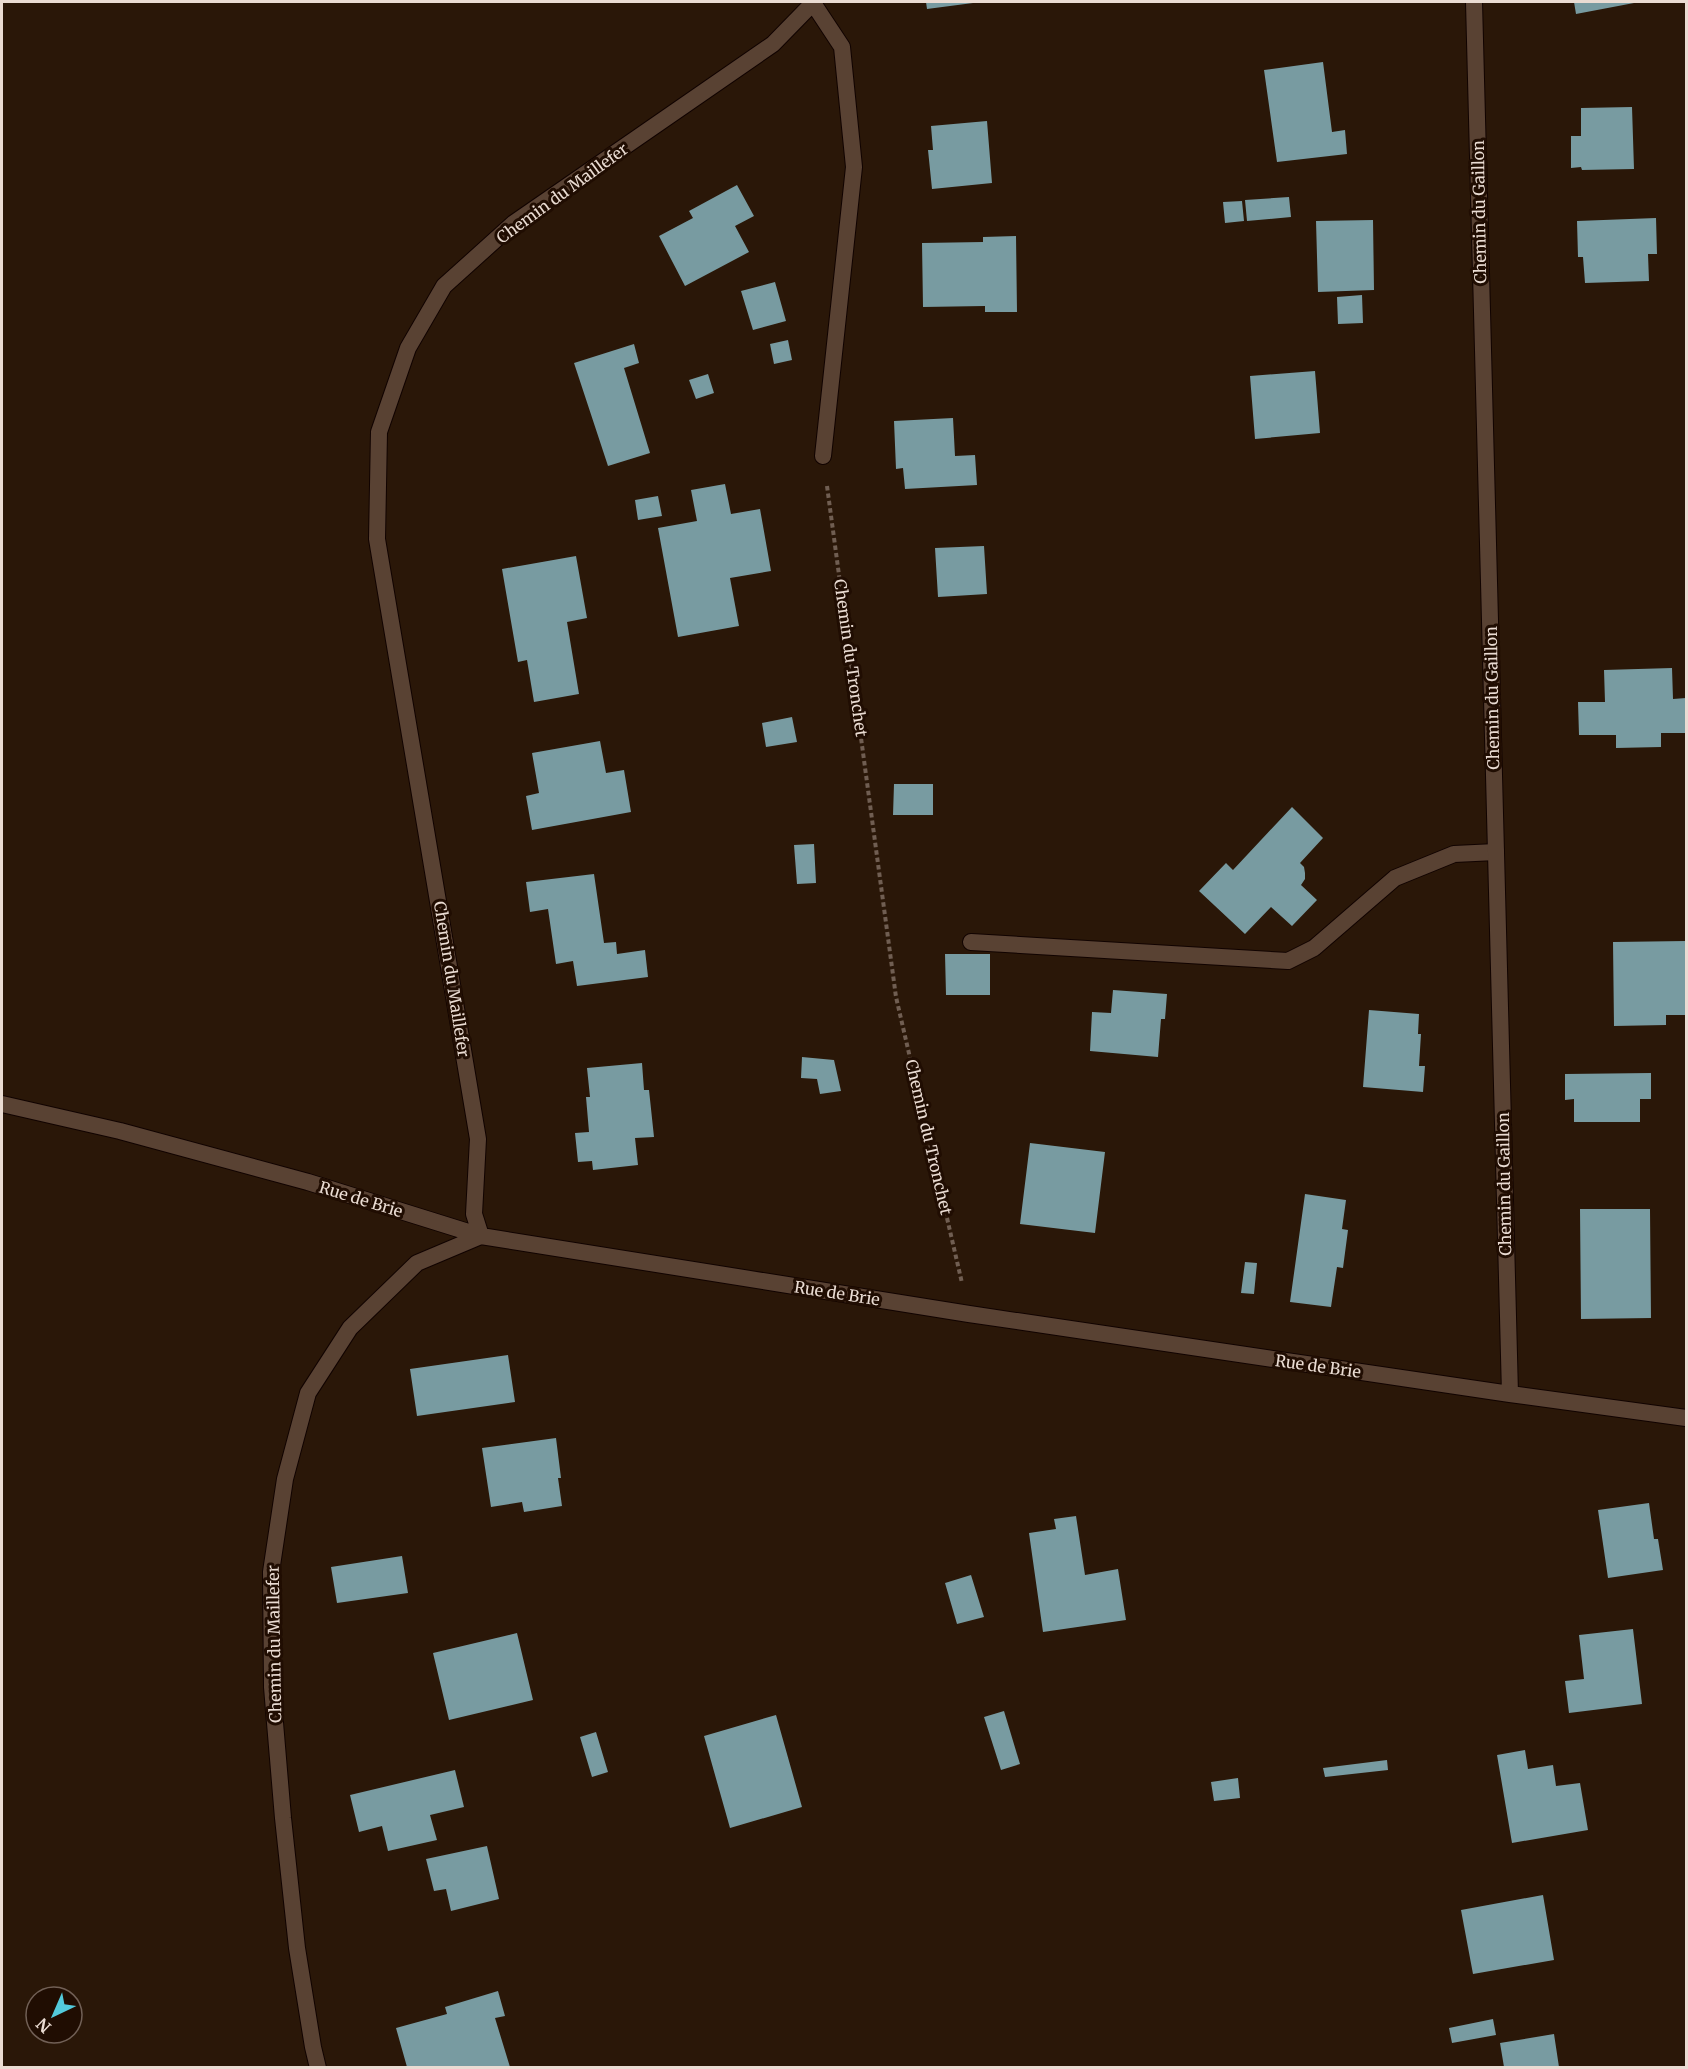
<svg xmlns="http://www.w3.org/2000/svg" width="1688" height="2069" viewBox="0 0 1688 2069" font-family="Merriweather,serif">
  <rect width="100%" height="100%" fill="#2a1708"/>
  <path fill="#789ba1" d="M926,2H973V3L927,9Z
    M1574,2H1634V3L1576,14Z
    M1323,62L1332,132L1345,130L1347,154L1277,162L1264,70Z
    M1632,107L1634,169L1582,170L1581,167L1571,168V136H1581V108Z
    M987,121L992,183L932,189L928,150H933L931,126Z
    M737,185L754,216L735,226L749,252L685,286L659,236L693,218L689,211Z
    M1289,197L1291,217L1247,221L1245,200Z
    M1242,201L1244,221L1225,223L1223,202Z
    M1656,218L1657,254H1648L1649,281L1585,283L1583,257H1578L1577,221Z
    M1373,220L1374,290L1318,292L1316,221Z
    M1016,236L1017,312H985V306L923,307L922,243L983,242V237Z
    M775,282L786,321L753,330L741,291Z
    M1362,295L1363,323L1338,324L1337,297Z
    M788,340L792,360L774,364L770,344Z
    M634,344L639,363L624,368L650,453L608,466L574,363Z
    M1315,371L1320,433L1255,439L1250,376Z
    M708,374L714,393L696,399L689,380Z
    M953,418L955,456L975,455L977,485L905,489L903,468L896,469L894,421Z
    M725,484L731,514L760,509L771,571L730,578L739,626L678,637L658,528L697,521L691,490Z
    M658,496L662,516L638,520L635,500Z
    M984,546L987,594L938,597L935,548Z
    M576,556L587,618L567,622L579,694L534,702L527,660L518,662L502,569Z
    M1672,668L1673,699L1686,698V733H1661V747L1616,748V735H1579L1578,702H1605L1604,670Z
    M792,717L797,742L766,747L762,723Z
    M600,741L606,773L624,770L631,812L532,830L526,796L539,793L532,753Z
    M894,784H933V815H893Z
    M1292,807L1323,838L1300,863L1304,867L1305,873V879L1301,885L1317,900L1292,926L1271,907L1245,934L1199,891L1226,863L1233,870Z
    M814,844L816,883L797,884L794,845Z
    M594,874L604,943L616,942L617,954L645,950L648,977L577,986L573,961L556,964L548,909L530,912L526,882Z
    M1686,941V1015H1666V1025L1614,1026L1613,942Z
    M945,954H990V995H946Z
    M1113,990L1167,994L1165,1019H1161L1158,1057L1090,1051L1092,1012L1111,1013Z
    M1369,1010L1419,1014L1418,1034H1421L1419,1066H1425L1423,1092L1363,1087Z
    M802,1057L834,1060L841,1091L820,1094L817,1079L801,1078Z
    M642,1063L644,1090H649L654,1137L635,1138L638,1165L593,1170L592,1161L578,1162L575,1133L589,1132L586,1097H590L587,1068Z
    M1651,1073V1099H1640V1122H1574V1099L1565,1100V1074Z
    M1030,1143L1105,1152L1095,1233L1020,1224Z
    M1305,1194L1346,1200L1342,1229L1348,1230L1343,1268L1337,1267L1331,1307L1290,1302Z
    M1580,1209H1650L1651,1318L1581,1319Z
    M1245,1262L1257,1263L1254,1294L1241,1293Z
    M508,1355L515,1402L417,1416L410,1369Z
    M556,1438L561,1478H558L562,1506L524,1512L522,1502L491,1507L482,1448Z
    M1649,1503L1654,1539H1658L1663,1570L1608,1578L1598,1510Z
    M1076,1516L1085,1575L1118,1569L1126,1620L1043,1632L1029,1533L1056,1529L1054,1519Z
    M402,1556L408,1593L337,1603L331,1567Z
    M971,1575L984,1617L957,1624L945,1583Z
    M1633,1629L1642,1704L1569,1713L1565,1681L1584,1679L1579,1635Z
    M517,1633L533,1700L449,1720L433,1653Z
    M1004,1711L1020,1764L1001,1770L984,1717Z
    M776,1715L802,1807L730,1828L704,1736Z
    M596,1732L608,1772L592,1777L580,1737Z
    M1525,1750L1528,1769L1553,1765L1556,1786L1580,1783L1588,1830L1512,1843L1497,1755Z
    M1387,1760L1388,1770L1325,1777L1323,1768Z
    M455,1770L464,1807L430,1815L437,1840L388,1851L382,1826L359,1832L350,1795Z
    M1238,1778L1240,1798L1214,1801L1211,1782Z
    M487,1846L499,1899L451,1911L446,1889L434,1891L426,1859Z
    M1543,1895L1554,1960L1473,1974L1461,1910Z
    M498,1991L505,2016L495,2018L510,2067H407L396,2028L447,2014L445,2007Z
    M1493,2019L1496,2035L1452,2043L1449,2028Z
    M1554,2034L1559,2067H1504L1500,2043Z"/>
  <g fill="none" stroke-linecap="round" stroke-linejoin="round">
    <defs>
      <path id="service" d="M971,942L1288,961L1314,948L1395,878L1454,854L1496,852"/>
      <path id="minor" d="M1474,2L1510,1394
        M813,3L842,47L854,167L823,456
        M2,1104L120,1131L308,1182L481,1236L969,1314L1510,1394L1686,1418
        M481,1236L474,1214L478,1139L377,539L379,432L408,348L444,286L514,223L773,44L814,2
        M318,2068L313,2047L297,1948L283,1818L272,1687L271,1572L285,1479L308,1393L350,1328L417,1263L481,1236"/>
    </defs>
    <use href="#service" stroke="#110300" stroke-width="18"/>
    <use href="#minor" stroke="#110300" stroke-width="18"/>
    <path stroke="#705e52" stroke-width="4" stroke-dasharray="4.5 3" stroke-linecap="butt" d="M827,486L896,997L962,1283"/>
    <use href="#service" stroke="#594233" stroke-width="16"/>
    <use href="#minor" stroke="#594233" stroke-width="16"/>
  </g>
  <g text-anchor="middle" stroke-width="6" stroke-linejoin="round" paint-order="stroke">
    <g font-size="16" fill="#eadcd3" stroke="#200d02">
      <text transform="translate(562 193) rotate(-36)" y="6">Chemin du Maillefer</text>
      <text transform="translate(1479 212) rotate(-91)" y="6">Chemin du Gaillon</text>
      <text transform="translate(851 658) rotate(82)" y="6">Chemin du Tronchet</text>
      <text transform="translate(1492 698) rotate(-91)" y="6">Chemin du Gaillon</text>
      <text transform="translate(452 979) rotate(81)" y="6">Chemin du Maillefer</text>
      <text transform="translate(929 1137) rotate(77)" y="6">Chemin du Tronchet</text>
      <text transform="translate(1504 1184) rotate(-91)" y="6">Chemin du Gaillon</text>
      <text transform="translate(361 1199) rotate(17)" y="6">Rue de Brie</text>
      <text transform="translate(837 1293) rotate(9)" y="6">Rue de Brie</text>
      <text transform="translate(1318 1366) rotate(8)" y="6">Rue de Brie</text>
      <text transform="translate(274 1644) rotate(-91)" y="6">Chemin du Maillefer</text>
    </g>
  </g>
  <rect width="1688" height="2069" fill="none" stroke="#eadcd3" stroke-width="6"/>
  <g transform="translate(54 2015) rotate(224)"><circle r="28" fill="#200d02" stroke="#716056" stroke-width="1.5"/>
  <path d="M0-4.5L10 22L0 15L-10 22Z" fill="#53cadc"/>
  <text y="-9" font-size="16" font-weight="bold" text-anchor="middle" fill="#eadcd3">N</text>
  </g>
</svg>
